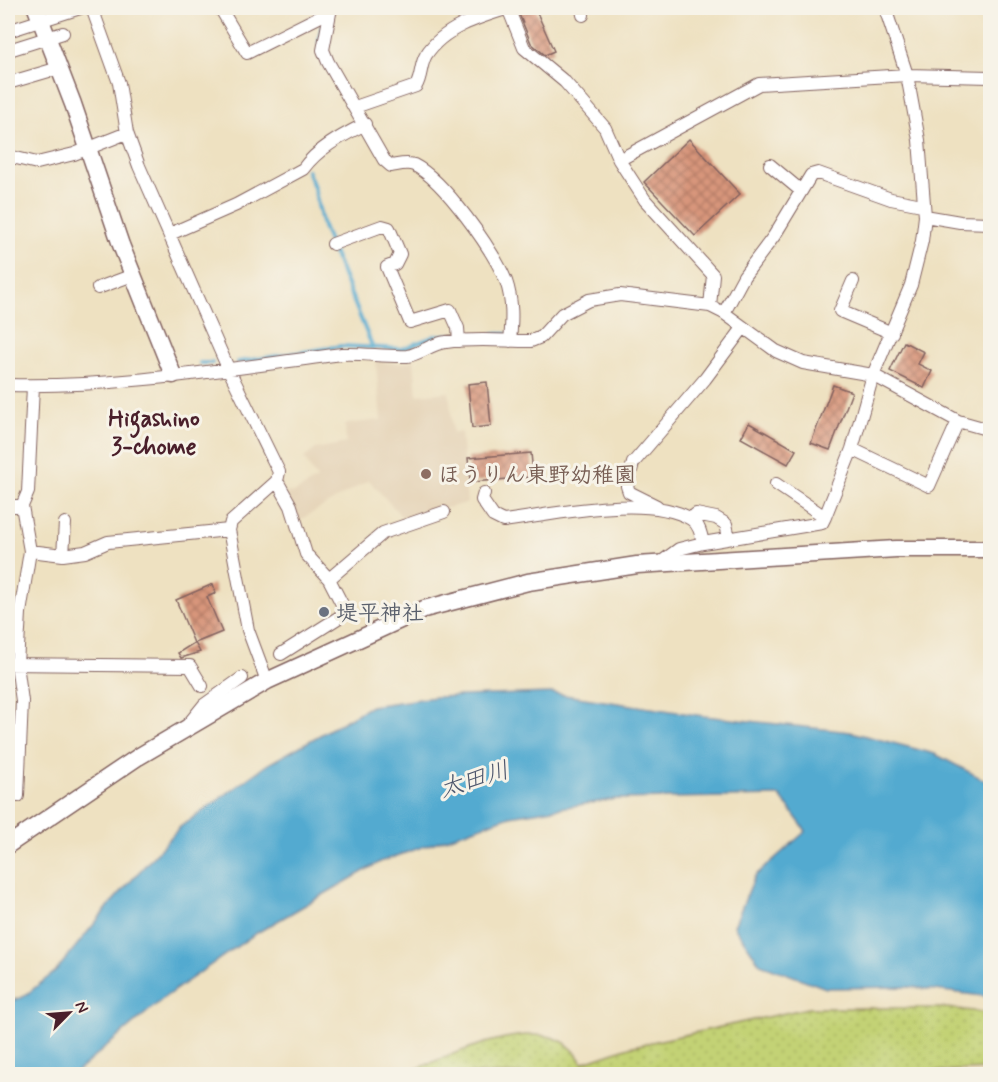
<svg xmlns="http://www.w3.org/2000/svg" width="998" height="1082" viewBox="0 0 998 1082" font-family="Mynerve,'Klee One',sans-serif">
  <defs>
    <pattern id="grass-dots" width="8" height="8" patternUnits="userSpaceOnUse" patternTransform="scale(1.5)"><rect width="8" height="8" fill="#c3d274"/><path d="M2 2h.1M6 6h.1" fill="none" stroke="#a9b465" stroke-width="1.8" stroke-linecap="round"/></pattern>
    <pattern id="building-cross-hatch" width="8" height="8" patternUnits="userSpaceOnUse" patternTransform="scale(1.5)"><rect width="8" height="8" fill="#d8967b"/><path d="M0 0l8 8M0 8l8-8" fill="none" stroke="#b17a65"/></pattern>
  </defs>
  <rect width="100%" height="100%" fill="#f7f3e8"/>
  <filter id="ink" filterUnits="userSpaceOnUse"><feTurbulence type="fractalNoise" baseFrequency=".0167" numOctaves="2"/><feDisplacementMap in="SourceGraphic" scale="12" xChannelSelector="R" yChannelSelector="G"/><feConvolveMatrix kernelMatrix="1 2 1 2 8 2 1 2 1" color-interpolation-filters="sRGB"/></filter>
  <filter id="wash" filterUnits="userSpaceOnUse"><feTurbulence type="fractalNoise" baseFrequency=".008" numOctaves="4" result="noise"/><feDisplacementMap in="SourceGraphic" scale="24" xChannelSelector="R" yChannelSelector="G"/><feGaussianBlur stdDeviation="1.35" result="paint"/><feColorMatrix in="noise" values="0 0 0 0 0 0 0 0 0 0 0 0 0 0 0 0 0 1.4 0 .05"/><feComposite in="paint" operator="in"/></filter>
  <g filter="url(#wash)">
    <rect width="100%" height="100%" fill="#eee1c1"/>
    <path fill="#e4d1b4" d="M414,360L417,395L449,392L453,433L461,432L467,503L403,518L369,480L298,521L286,492L294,493L317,479L304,458L316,449L346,443L345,424L381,420L376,362L402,363Z"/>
    <path fill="url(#grass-dots)" stroke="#867850" stroke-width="1.5" d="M808,1008H946L990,1013V1069L859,1074H405C442,1058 536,1013 571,1048C576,1052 579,1058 582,1063L629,1047Z"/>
    <path fill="#53aad0" stroke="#4e647e" stroke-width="1.5" d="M551,693L704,716L851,732L935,754L990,783V997L911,987L826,988L760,964L734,926L755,876L806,831L780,796L616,799L510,816L380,862L255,934L165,997L74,1074H8V1002L23,997L56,971L112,902L180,827L267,765L371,706L435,697Z"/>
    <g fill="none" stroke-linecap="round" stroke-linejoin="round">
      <path stroke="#53aad0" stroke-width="4" d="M319,43L322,24
        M307,170L314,187L323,227L373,348
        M492,334H506
        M238,362L342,346L402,349L435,336L450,335
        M200,363H212"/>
    </g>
    <g id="blocks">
      <path fill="url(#building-cross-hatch)" d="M521,8H535L554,51L545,55L531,43L517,9Z
        M689,139L740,194L695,236L644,182Z
        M904,342L924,352L918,364L932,371L924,388L890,371Z
        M487,382L491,426L472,428L468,384Z
        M833,385L852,392L830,450L811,443Z
        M749,423L796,450L788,464L741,438Z
        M531,453L533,474L530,477L473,482L470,479L468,458Z
        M213,584L216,593L207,597L222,632L195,643L200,652L181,658L178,653L194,643L176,600Z"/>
    </g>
  </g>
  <g filter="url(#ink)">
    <use href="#blocks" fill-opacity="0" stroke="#836360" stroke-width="1.5"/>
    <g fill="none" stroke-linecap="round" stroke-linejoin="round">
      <defs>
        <path id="street" d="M92,8L119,83L127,133L139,166L228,368L279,472L277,481L231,522L229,530L248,630L267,681
          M331,8L323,50L328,62L384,160L391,166C398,165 407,162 414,165C444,180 493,250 506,281C513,301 512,321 510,341
          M508,8L524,48L565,82L605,128L619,160L645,200L713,275L710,306
          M582,8L583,15
          M222,11L247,53L331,11
          M8,31L80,8
          M9,50L63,33
          M8,83L59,68
          M355,107L416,86C422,76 420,65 426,55C443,28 479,17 509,8
          M8,156L37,163L74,154L127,133
          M619,160L759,84L907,75L990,77
          M770,165L800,190
          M925,216L960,222L990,223
          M170,234L236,205L303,169C318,148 342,136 365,124
          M333,244L382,226L389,228L400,254L395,264L387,267L410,322L450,310L458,328L459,341
          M853,281L840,311L892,333
          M98,288L133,275
          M724,313L744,276L774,236L811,175L818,173L891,199L922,205
          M8,385C119,388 232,368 342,354C364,353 385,357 407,356C421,354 432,343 446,342C474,338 503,341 531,341L541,337L562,314L589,300L620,295L710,306L724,313L776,351L803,363L873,375L958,421L990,430
          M852,449L929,486L958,421
          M277,481L291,506L306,554L329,579L383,533L444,512
          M776,484L825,517
          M484,493L482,500L493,516L503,521C552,515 648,493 691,519C699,524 701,534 703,543
          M8,506H22
          M657,506L629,492L627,486L633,463L705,379L743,328
          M691,519L696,514L716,518L726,524L729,538
          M30,551L63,555L85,552L108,542L229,530
          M63,555L65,523
          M660,563L679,549L703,543L822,523L825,517L852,449L873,375L911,285L922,241L925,216L919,140L907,75L885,8
          M281,654L341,616L344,608L329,579
          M8,664L190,666L202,686
          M187,726L204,705L242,678
          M18,796L22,701L17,664L20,613L30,551L22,506L28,492L33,386"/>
        <path id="secondary" d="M36,8L73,104L121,245L173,375
          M8,845L138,757L267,681L424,609L528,582L637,565L896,549H990"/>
      </defs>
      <use href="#street" stroke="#836360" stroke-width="14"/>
      <use href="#secondary" stroke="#836360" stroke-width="19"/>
      <use href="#street" stroke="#fff" stroke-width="12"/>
      <use href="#secondary" stroke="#fff" stroke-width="16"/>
    </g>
  </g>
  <circle fill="#8d6e63" stroke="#f7f3e8" stroke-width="2" cx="426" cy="474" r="6"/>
  <circle fill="#6b7280" stroke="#f7f3e8" stroke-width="2" cx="324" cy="612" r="6"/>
  <g text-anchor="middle" stroke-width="6" stroke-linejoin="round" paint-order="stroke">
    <g font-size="22" font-weight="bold" fill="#785e54" stroke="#f7f3e8" text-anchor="start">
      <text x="438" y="482">ほうりん東野幼稚園</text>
    </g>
    <g font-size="22" font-weight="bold" fill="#5b616d" stroke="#f7f3e8" text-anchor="start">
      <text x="336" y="620">堤平神社</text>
    </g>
    <g font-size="24" font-weight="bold" fill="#4a1f2b" stroke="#f7f3e8">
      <text x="154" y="426">Higashino<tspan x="154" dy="28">3-chome</tspan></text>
    </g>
    <g font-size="24" font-style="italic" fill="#4e576d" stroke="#f7f3e8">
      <text transform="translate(474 779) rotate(-17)" y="8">太田川</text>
    </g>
  </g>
  <rect width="998" height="1082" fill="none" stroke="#f7f3e8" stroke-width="30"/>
  <g transform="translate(69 1013) rotate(65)" stroke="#f7f3e8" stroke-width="4.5" paint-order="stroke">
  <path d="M0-4.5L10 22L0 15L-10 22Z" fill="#4a1f2b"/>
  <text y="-9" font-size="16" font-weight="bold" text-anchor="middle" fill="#4a1f2b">N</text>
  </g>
</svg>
